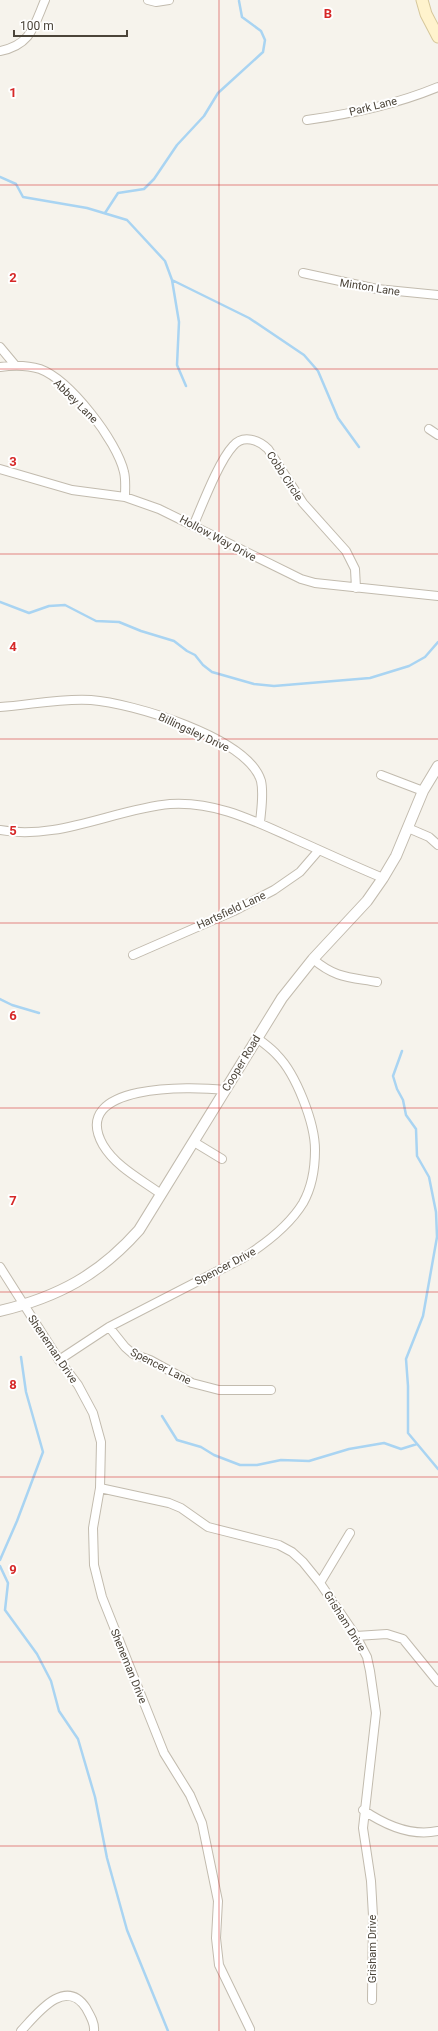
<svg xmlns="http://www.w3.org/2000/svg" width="438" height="2031" viewBox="0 0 438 2031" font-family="Roboto,sans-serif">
  <rect width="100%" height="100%" fill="#f6f3ec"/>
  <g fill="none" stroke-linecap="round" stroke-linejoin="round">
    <path stroke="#a9d4f2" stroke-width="2.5" d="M0,177L16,184L23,197L87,208L127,220L165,261L172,280L249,318L304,355L318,371L338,418L359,447
      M105,213L118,193L144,189L154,179L177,145L204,116L218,93L263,52L265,40L261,31L242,17L239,1
      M172,280L179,322L177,365L186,386
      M0,602L29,613L49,606L65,605L96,621L119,622L141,631L174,641L187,651L195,655L203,665L212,672L254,684L274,686L370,678L409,666L425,657L438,642
      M0,999L12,1005L39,1013
      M402,1051L393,1076L397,1089L403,1100L406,1115L416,1129L417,1156L429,1177L436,1212L437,1237L423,1316L406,1359L408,1386V1433L438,1469
      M162,1416L177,1440L201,1447L214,1455L240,1465H257L281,1460L309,1461L349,1449L384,1443L401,1449L417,1444
      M0,1560L17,1521L43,1452L26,1392L21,1357
      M0,1566L8,1583L5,1610L37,1654L51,1681L59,1711L78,1739L95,1797L107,1858L127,1930L168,2031"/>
    <defs>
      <path id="minor" d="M148,0L156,2L169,0
        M0,51C31,45 34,26 45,0
        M307,120C351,114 397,104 438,87
        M303,273L377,289L438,295
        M0,347L15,365
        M0,367C13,365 27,365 40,369C70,380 117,441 124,472C126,480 125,489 125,497
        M429,429L438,435
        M0,469L72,490L125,497L159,509L301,579L315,583L438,596
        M194,524C203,503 219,461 233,446C243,434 259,440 268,449L303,503L346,551L355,569L356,588
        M0,707C30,705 60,698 91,700C131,703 248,737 261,781C264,794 261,810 260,823
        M381,775L423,791
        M408,828L429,837L438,845
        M0,830C57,841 115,809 170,804C217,801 256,822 297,840C326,853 354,866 383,878
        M133,955L234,911L274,890L300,872L319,850
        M313,959C335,978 349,977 377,982
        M194,1142L222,1159
        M161,1194C142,1180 116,1167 103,1145C68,1083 192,1086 224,1090
        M0,1267L59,1360L78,1385L93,1413L101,1442L100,1488L93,1528L94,1565L102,1597L164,1753L190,1795L202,1823L218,1901L216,1938L219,1965L250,2029
        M109,1327L125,1347L133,1354L150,1360L192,1383L219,1390H271
        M59,1360L109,1327L243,1258C265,1244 289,1226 303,1203C312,1187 315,1168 315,1150C315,1123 296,1074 277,1055C271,1048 263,1043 256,1037
        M100,1488L169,1503L181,1508L208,1527L279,1545L292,1552L303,1562L320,1583L356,1636L367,1657L370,1671L376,1713L363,1828L371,1881L373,1916L372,2000
        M320,1583L350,1533
        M356,1636L387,1634L403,1639L438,1682
        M363,1810C385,1825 411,1837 438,1831
        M21,2031C36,2015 65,1976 86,2008C90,2015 95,2023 94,2031"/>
      <path id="tertiary" d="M0,1311C58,1297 99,1275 139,1230L282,998L313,959L367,901L383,878L396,856L423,791L438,766"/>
      <path id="secondary" d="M422,0L426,14L438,37"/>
    </defs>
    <use href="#minor" stroke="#c2bbae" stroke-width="10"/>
    <use href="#tertiary" stroke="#c2bbae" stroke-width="12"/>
    <use href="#secondary" stroke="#d6c79b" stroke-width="13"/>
    <use href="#minor" stroke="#fff" stroke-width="8"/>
    <use href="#tertiary" stroke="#fff" stroke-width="10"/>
    <use href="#secondary" stroke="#fff3cd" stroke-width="11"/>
  </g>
  <path fill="none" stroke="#d62828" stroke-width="1" stroke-opacity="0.55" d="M219,0V2031M0,185H438M0,369H438M0,554H438M0,739H438M0,923H438M0,1108H438M0,1292H438M0,1477H438M0,1662H438M0,1846H438"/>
  <g text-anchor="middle" stroke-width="4" stroke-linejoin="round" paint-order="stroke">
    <g font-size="11" fill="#4b4439" stroke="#fff">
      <text transform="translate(373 106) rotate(-14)" y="4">Park Lane</text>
      <text transform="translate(370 287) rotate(9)" y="4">Minton Lane</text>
      <text transform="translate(76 401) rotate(45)" y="4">Abbey Lane</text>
      <text transform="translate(285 476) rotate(57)" y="4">Cobb Circle</text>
      <text transform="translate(218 538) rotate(28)" y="4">Hollow Way Drive</text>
      <text transform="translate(194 732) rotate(25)" y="4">Billingsley Drive</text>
      <text transform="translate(231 910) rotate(-25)" y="4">Hartsfield Lane</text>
      <text transform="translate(241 1063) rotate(-59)" y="4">Cooper Road</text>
      <text transform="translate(225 1266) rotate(-28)" y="4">Spencer Drive</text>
      <text transform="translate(53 1349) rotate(56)" y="4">Sheneman Drive</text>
      <text transform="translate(161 1366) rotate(27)" y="4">Spencer Lane</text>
      <text transform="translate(345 1621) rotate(58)" y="4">Grisham Drive</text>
      <text transform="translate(129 1666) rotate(68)" y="4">Sheneman Drive</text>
      <text transform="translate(372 1949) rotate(-90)" y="4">Grisham Drive</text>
    </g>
  </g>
  <g font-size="13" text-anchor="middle" font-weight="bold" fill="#d62828" stroke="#fff" stroke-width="4" stroke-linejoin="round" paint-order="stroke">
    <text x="328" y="18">B</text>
    <text x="13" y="97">1</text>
    <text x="13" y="282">2</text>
    <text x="13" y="466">3</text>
    <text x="13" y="651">4</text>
    <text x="13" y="835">5</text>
    <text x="13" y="1020">6</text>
    <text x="13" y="1205">7</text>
    <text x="13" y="1389">8</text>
    <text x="13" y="1574">9</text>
  </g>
  <path d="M14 30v6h113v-6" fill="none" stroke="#4b4439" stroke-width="2"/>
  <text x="20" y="30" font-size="12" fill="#4b4439" stroke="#ffffff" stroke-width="3" paint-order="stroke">100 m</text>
</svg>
